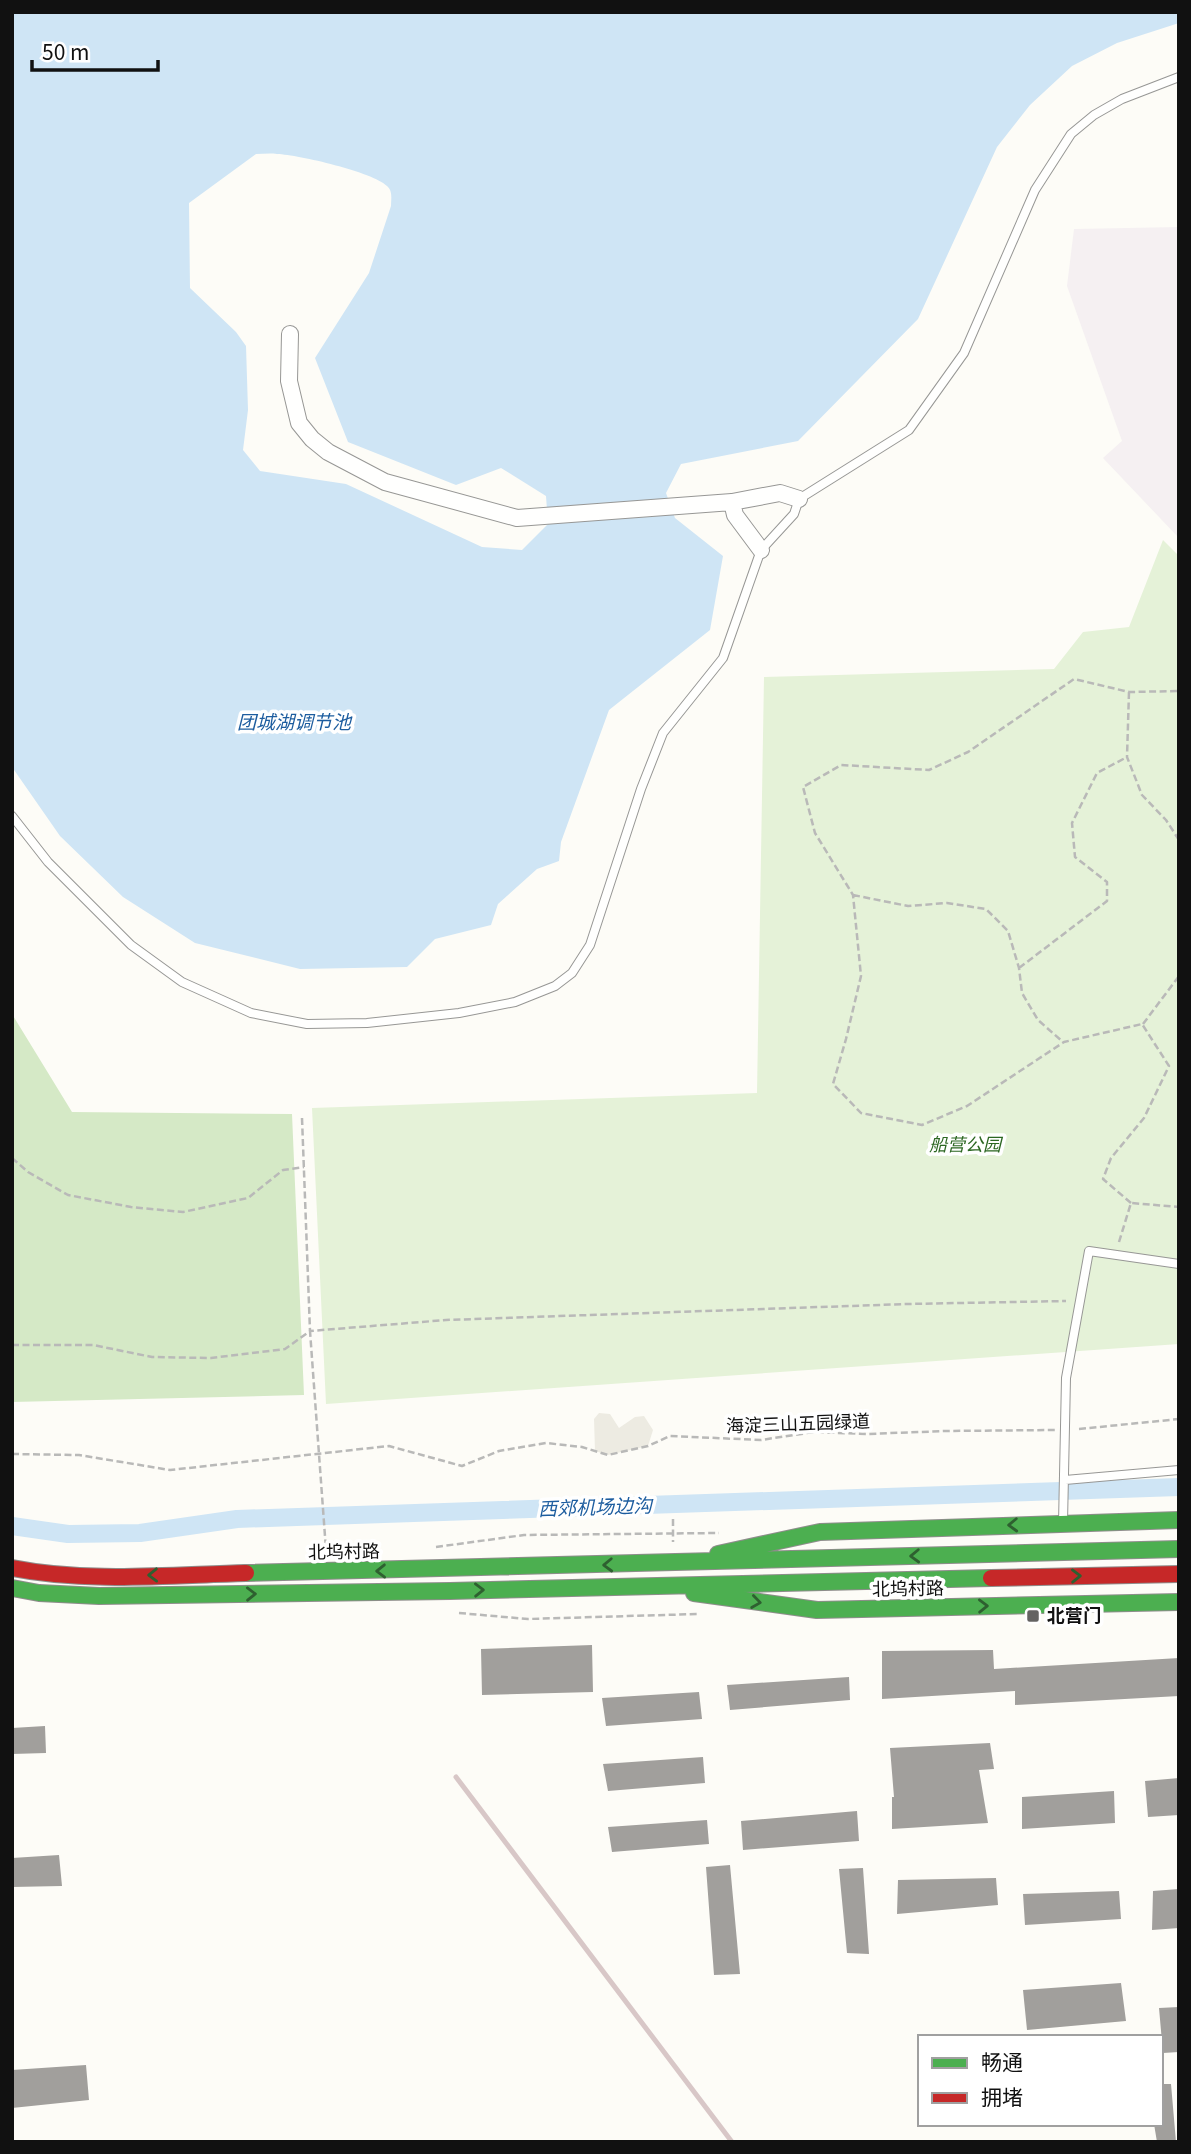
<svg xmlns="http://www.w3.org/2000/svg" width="1191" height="2154" viewBox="0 0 1191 2154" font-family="Georgia,'Noto Sans SC',serif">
  <rect width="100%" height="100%" fill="#fdfcf7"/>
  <path fill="#f5f0f2" d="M1179,227V538L1103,458L1122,441L1067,286L1074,229Z"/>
  <path fill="#e5f2d8" d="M1163,540L1179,556V1344L326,1404L312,1108L757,1093L764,677L1054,669L1083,632L1129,627Z"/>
  <path fill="#d5e9c6" d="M12,1014L72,1112L292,1114L304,1395L12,1402Z"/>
  <path fill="#edebe2" d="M599,1413L610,1414L619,1428L635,1417L644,1416L653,1430L648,1446L608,1455L595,1451L594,1419Z"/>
  <path fill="#cfe5f5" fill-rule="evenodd" d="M12,12H1179V23L1117,43L1072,66L1030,105L997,147L918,319L798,441L681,464L666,493L675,518L723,556L710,630L609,710L561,842L559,861L537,869L498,904L491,925L435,939L407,967L300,969L195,943L123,897L60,836L12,767ZM256,154C263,154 270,153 277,154C299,155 373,172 387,186C393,191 391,199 391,206L369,273L315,358L348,442L456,485L501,468L546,496L548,524L522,550L482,547L346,484L260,471L243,450L248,410L246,346L236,332L190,288L189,203Z"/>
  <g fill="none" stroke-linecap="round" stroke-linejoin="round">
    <path stroke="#cfe5f5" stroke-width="18" d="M12,1526L68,1534L140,1533L237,1519L1179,1487"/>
  </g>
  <path fill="#a19f9c" d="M592,1645L593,1692L482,1695L481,1649Z
    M993,1650L994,1669L1179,1658V1696L1015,1705V1691L882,1699V1651Z
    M849,1677L850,1700L730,1710L727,1685Z
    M699,1692L702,1719L606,1726L602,1698Z
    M45,1726L46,1753L12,1754V1728Z
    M990,1743L994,1769L979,1770L988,1823L892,1829V1797H894L890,1748Z
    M703,1757L705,1783L608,1791L603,1764Z
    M1179,1778V1815L1148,1817L1145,1781Z
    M1114,1791L1115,1823L1022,1829V1797Z
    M857,1811L859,1841L743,1850L741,1821Z
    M707,1820L709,1844L612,1852L608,1827Z
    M59,1855L62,1886L12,1887V1858Z
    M730,1865L740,1974L714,1975L706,1867Z
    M863,1868L869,1954L847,1953L839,1869Z
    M996,1878L998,1905L897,1914L898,1880Z
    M1179,1889V1928L1152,1930L1153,1891Z
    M1119,1891L1121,1919L1025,1925L1023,1894Z
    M1121,1983L1126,2021L1027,2030L1023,1990Z
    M1179,2007V2052L1163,2053L1159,2008Z
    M86,2065L89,2100L12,2108V2070Z
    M1161,2084H1171L1176,2142H1157L1154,2124H1161Z"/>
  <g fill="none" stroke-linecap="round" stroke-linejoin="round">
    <defs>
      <path id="lane" d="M12,816L48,862L131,945L182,982L251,1013L307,1024L367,1023L459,1013L515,1002L555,986L572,973L590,945L641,789L663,733L723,658L761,550L794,514L799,499L909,430L964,353L1035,190L1071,134L1094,115L1122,99L1179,77
        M1065,1480L1179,1470
        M1063,1523L1066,1378L1089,1251L1179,1264"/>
      <path id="street" d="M290,334L289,381L299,423L312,439L328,452L385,482L517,518L732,502L780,493L799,499
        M732,502L735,515L761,550"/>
      <path id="fast" d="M718,1554L820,1532L1179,1520
        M246,1573L1179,1549
        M12,1588L39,1593L99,1596L450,1591L991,1578
        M694,1593L817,1610L1179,1602"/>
      <path id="jam" d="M12,1568C88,1583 169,1575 246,1573
        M991,1578L1179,1574"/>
    </defs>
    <use href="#lane" stroke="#979795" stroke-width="10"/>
    <use href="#street" stroke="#979795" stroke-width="18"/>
    <use href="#fast" stroke="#8e8d8b" stroke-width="18"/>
    <use href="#jam" stroke="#8e8d8b" stroke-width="18"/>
    <path stroke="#b9b9b8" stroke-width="2.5" stroke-dasharray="7 3.5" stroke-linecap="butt" d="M1129,692L1127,757L1142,795L1166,820L1179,840
      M853,895L908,906L947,903L986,909L1008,931L1019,968L1022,993L1038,1020L1063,1042
      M1019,968L1107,901V882L1075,857L1072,823L1097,773L1127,757
      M1143,1024L1179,976
      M302,1118L310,1331L446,1320L907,1304L1066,1301
      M12,1158L28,1172L68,1195L131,1207L183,1212L248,1198L283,1170L304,1167
      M1131,1203L1103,1179L1111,1158L1144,1118L1169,1066L1142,1024L1064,1042L967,1106L922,1125L861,1113L833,1084L846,1039L861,976L853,895L815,833L803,787L841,765L929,770L968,752L1074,679L1129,692L1179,691
      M1119,1242L1131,1203L1179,1207
      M12,1345H93L152,1357L211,1358L285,1349L310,1331L326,1550
      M1079,1429L1179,1419
      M12,1454L79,1455L170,1470L389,1446L462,1466L499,1451L546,1443L582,1447L608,1455L648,1446L670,1436L761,1440L814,1432L867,1434L946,1431L1055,1430
      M673,1519V1542
      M436,1547L524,1535L719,1533
      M459,1613L528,1619L697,1614"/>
    <use href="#lane" stroke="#fffffe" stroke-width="8"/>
    <use href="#street" stroke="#fffffe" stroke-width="16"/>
    <use href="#fast" stroke="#4caf50" stroke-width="16"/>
    <use href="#jam" stroke="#c62828" stroke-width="16"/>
    <path stroke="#d8c7c7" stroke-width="5" d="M456,1777L732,2142"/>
  </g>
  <defs><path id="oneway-chevron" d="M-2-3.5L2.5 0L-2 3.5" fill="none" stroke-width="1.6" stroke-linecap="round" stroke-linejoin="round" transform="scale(1.75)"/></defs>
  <g stroke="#2e6030">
    <use href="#oneway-chevron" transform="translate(1013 1525) rotate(178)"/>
    <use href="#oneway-chevron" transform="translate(915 1556) rotate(178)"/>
    <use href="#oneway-chevron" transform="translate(608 1565) rotate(178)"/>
    <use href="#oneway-chevron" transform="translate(381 1571) rotate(179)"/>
    <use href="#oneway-chevron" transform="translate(153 1575) rotate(179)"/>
    <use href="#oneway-chevron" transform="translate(1076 1576) rotate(-1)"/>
    <use href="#oneway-chevron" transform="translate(479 1590) rotate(-1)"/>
    <use href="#oneway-chevron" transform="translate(251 1594) rotate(-1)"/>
    <use href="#oneway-chevron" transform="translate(756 1602) rotate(8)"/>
    <use href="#oneway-chevron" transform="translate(983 1606) rotate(-1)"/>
  </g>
  <rect fill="#646362" stroke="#fff" stroke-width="2.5" x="1026" y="1609" width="14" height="14" rx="3.5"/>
  <g text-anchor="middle" stroke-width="7" stroke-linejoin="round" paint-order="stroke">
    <g font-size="18" font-style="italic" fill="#2c6722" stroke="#fff">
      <text x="965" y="1151">船营公园</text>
    </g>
    <g font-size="18" fill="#111" stroke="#fff">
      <text transform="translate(798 1424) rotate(-2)" y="6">海淀三山五园绿道</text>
      <text transform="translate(344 1552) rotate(-1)" y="6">北坞村路</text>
      <text transform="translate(908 1589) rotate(-1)" y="6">北坞村路</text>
    </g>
    <g font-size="18" font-weight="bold" fill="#111" stroke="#fff" text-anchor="start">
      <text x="1047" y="1622">北营门</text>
    </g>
    <g font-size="19" font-style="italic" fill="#1d5d9f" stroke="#fff">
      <text x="294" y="729">团城湖调节池</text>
      <text transform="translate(595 1507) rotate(-2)" y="7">西郊机场边沟</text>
    </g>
  </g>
  <rect width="1191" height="2154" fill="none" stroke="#111111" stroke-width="28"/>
  <rect x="918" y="2035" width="245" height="91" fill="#ffffff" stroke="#a0a0a0" stroke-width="2"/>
  <rect x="932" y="2058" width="35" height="10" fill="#4caf50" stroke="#a0a0a0" stroke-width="2"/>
  <text x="981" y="2070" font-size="21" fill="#111111">畅通</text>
  <rect x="932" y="2093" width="35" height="10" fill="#c62828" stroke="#a0a0a0" stroke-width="2"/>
  <text x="981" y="2105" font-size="21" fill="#111111">拥堵</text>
  <path d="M32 60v10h126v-10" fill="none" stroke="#111111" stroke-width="3.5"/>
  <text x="42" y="60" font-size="21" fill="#111111" stroke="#ffffff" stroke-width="5" paint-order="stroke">50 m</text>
</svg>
